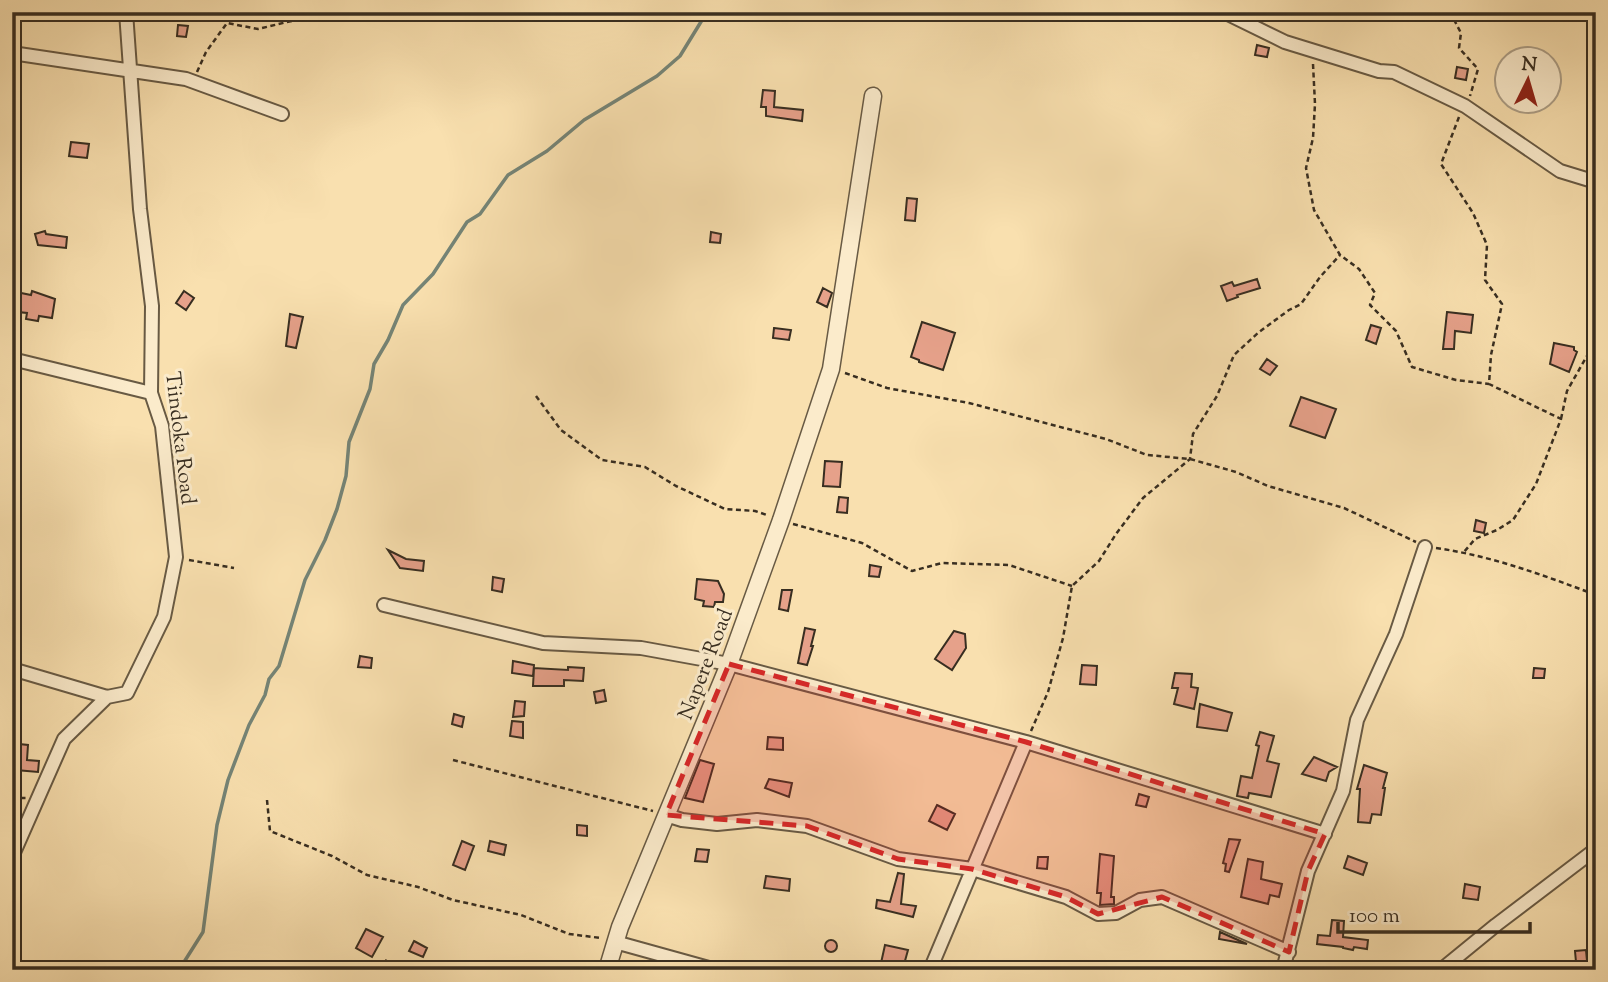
<svg xmlns="http://www.w3.org/2000/svg" width="1608" height="982" viewBox="0 0 1608 982" font-family="'Sorts Mill Goudy',serif">
  <rect width="100%" height="100%" fill="#f9e0af"/>
  <filter id="stains"><feTurbulence type="fractalNoise" baseFrequency=".00286" numOctaves="4"/><feColorMatrix values="0 0 0 0 .2 0 0 0 0 .09 0 0 0 0 .02 0 0 0 .5 -.17"/></filter>
  <radialGradient id="worn" r=".72"><stop offset=".6" stop-color="#630" stop-opacity="0"/><stop offset="1" stop-color="#630" stop-opacity=".3"/></radialGradient>
  <g fill="none" stroke-linecap="round" stroke-linejoin="round">
    <path stroke="#758476" stroke-width="3.5" d="M179,970L203,932L217,825L228,780L249,725L265,695L269,679L279,666L305,580L325,540L337,509L346,476L349,442L370,389L374,364L388,340L403,305L433,274L467,222L480,214L508,175L547,151L584,120L657,76L680,56L707,12"/>
  </g>
  <path fill="#e6a18a" stroke="#382e21" stroke-width="2" d="M178,25L188,26L186,37L177,36Z
    M1257,45L1269,48L1267,57L1255,55Z
    M1457,67L1468,69L1466,80L1455,78Z
    M763,90L775,91L774,107L803,110L802,121L766,116V107H761Z
    M71,142L89,144L87,158L69,156Z
    M907,198L917,199L915,221L905,220Z
    M45,231L46,234L67,237L66,248L38,245L35,234Z
    M711,232L721,234L720,243L710,242Z
    M1257,279L1260,288L1237,295L1238,297L1227,301L1221,286L1232,282L1234,286Z
    M823,288L832,293L827,307L817,302Z
    M32,291L55,299L52,318L39,316L38,321L26,319L27,313L18,312L21,293L31,295Z
    M184,291L194,298L186,310L176,303Z
    M1447,312L1473,315L1471,333L1455,331L1454,349H1443Z
    M290,314L303,317L296,348L286,346Z
    M922,322L955,333L943,370L919,362V360L911,357Z
    M1371,325L1381,328L1376,344L1366,340Z
    M774,328L791,330L789,340L773,338Z
    M1554,343L1574,347V350L1577,352L1569,372L1550,364Z
    M1267,359L1277,366L1270,375L1260,369Z
    M1301,397L1336,409L1325,438L1290,426Z
    M825,461L842,462L840,487L823,486Z
    M839,497L848,498L847,513L837,512Z
    M1476,520L1486,523L1484,533L1474,531Z
    M388,550L406,559L424,561L423,571L400,568Z
    M870,565L881,567L879,577L869,576Z
    M493,577L504,579L502,592L492,590Z
    M697,579L718,581L724,594L723,602H715L714,607L703,606L704,601L695,599Z
    M782,590H792L788,611L779,609Z
    M805,628L815,630L811,646H813L807,665L798,663Z
    M954,631L965,634L966,648L952,670L935,659Z
    M360,656L372,658L371,668L358,667Z
    M513,661L534,665L533,676L512,673Z
    M1082,665L1097,666L1096,685L1080,684Z
    M568,667L584,668L583,681L564,680V686H533L534,668L568,670Z
    M1534,668L1545,669L1544,678H1533Z
    M1175,673L1192,674L1191,687L1198,688L1194,709L1174,704L1178,688H1172Z
    M604,690L606,701L596,703L594,692Z
    M515,701L525,702L524,716L513,717Z
    M1200,704L1232,713L1227,731L1197,727Z
    M454,714L464,717L462,727L452,724Z
    M512,721L523,722V738L510,736Z
    M1260,732L1274,736L1267,761L1279,764L1271,797L1249,793L1248,798L1237,796L1241,776L1252,778L1259,746L1256,745Z
    M768,737L783,738V750L767,749Z
    M19,744L28,745L27,760L39,761L38,772L16,770Z
    M1314,757L1337,767L1329,772L1326,781L1302,774Z
    M700,760L714,764L703,802L685,798Z
    M1364,765L1387,773L1383,788H1385L1381,815L1372,814L1370,823L1358,822L1360,789H1357Z
    M769,779L792,783L789,797L765,788Z
    M1139,794L1149,797L1146,807L1136,805Z
    M937,805L955,814L947,830L929,821Z
    M577,825L587,826V836L577,835Z
    M1229,839L1240,840L1229,872L1225,871L1226,864L1223,863Z
    M462,841L474,846L465,870L453,865Z
    M490,841L506,845L504,855L488,851Z
    M697,849L709,850L707,862L695,861Z
    M1100,854L1114,856L1111,897H1114V904L1100,905L1101,893H1097Z
    M1348,856L1367,863L1363,875L1344,868Z
    M1038,857H1048L1047,869L1037,868Z
    M1248,859L1263,862L1261,879L1282,884L1279,897L1270,895L1268,904L1241,897Z
    M898,873L904,874L901,904L916,906L913,917L876,908L877,900L890,902Z
    M766,876L790,879L789,891L764,888Z
    M1465,884L1480,887L1478,900L1463,898Z
    M1332,920L1344,921L1343,937L1368,940L1367,949L1354,947L1353,950L1343,948V947L1317,944L1318,935L1330,936Z
    M366,929L383,937L372,957L356,948Z
    M1220,932L1247,944L1219,939Z
    M825 946a6 6 0 1 1 12 0a6 6 0 1 1-12 0Z
    M414,941L427,948L423,957L409,951Z
    M885,945L908,950L903,968L881,963Z
    M1586,950L1587,961L1576,962L1575,951Z"/>
  <g fill="none" stroke-linecap="round" stroke-linejoin="round">
    <defs>
      <path id="minor" d="M1224,12L1285,42L1379,71L1394,72L1465,106L1560,171L1596,182
        M12,53L186,79L282,114
        M12,359L151,393
        M384,605L543,643L641,648L729,664L1026,742L930,970
        M12,669L107,697
        M1026,742L1325,834
        M666,815L682,820L717,824L757,820L807,826L898,859L972,869L1066,897L1098,914L1116,913L1140,900L1162,897L1289,952
        M12,857L64,739L107,697L127,693L164,617L176,557L162,426L151,393L152,306L140,209L126,12
        M615,942L716,970
        M1283,970L1308,871L1343,791L1357,720L1396,634L1425,547
        M1441,970L1496,925L1596,849"/>
      <path id="tertiary" d="M607,970L620,927L729,664L781,520L831,369L873,96"/>
    </defs>
    <use href="#minor" stroke="#685a44" stroke-width="16"/>
    <use href="#tertiary" stroke="#685a44" stroke-width="19"/>
    <path stroke="#382e21" stroke-width="2.5" stroke-dasharray="5 3.5" stroke-linecap="butt" d="M1450,12L1461,33L1459,48L1478,69L1470,96
      M1313,64L1315,104L1313,138L1306,168L1314,210L1340,255L1359,269L1375,293L1370,305L1396,331L1412,367L1456,380L1489,384
      M197,72L206,52L227,23L258,29L329,12
      M1459,117L1441,164L1473,213L1487,245L1485,280L1502,304L1491,355L1489,384L1561,419L1536,484L1513,520L1497,530L1475,539L1464,552
      M845,373L887,388L969,403L1106,439L1147,455L1190,459L1236,472L1268,486L1344,508L1416,542
      M536,396L561,430L602,460L645,467L676,486L725,509L755,511L767,515
      M1561,419L1567,391L1596,340
      M793,524L862,543L912,571L942,563L1009,565L1072,586
      M1436,548C1492,556 1543,575 1596,595
      M189,560L234,568
      M1031,731L1048,692L1063,638L1072,586L1099,561L1116,534L1143,498L1190,459L1193,434L1217,396L1234,355L1259,332L1289,310L1301,304L1320,277L1340,255
      M453,760L653,811
      M12,798H26
      M267,800L270,831L332,856L367,875L418,887L453,900L521,915L569,934L601,938
      M385,960L400,970"/>
    <use href="#minor" stroke="#fbebcb" stroke-width="12"/>
    <use href="#tertiary" stroke="#fbebcb" stroke-width="16"/>
  </g>
  <path fill="#d62828" fill-opacity="0.2" stroke="#d62828" stroke-width="5" stroke-dasharray="14 9" stroke-linejoin="round" d="M729,664L1026,742L1325,834L1308,871L1289,952L1162,897L1098,914L1066,897L972,869L898,859L807,826L666,815Z"/>
  <g text-anchor="middle" stroke-width="6" stroke-linejoin="round" paint-order="stroke">
    <g font-size="21" fill="#382e21" stroke="#fbebcb">
      <text transform="translate(181 438) rotate(83)" y="7">Tiindoka Road</text>
      <text transform="translate(705 664) rotate(-69)" y="7">Napere Road</text>
    </g>
  </g>
  <rect width="1608" height="982" fill="none" stroke="#f9e0af" stroke-width="42"/>
  <rect x="14" y="14" width="1580" height="954" fill="none" stroke="#382e21" stroke-width="3.5"/>
  <rect x="21" y="21" width="1566" height="940" fill="none" stroke="#382e21" stroke-width="2"/>
  <g transform="translate(1528 80) rotate(5)"><circle r="33" fill="#fbebcb" stroke="#ad9f87" stroke-width="2"/>
  <path d="M0-5L12 26L0 18L-12 26Z" fill="#8f2418"/>
  <text y="-10" font-size="19" font-weight="bold" text-anchor="middle" fill="#382e21">N</text>
  </g>
  <path d="M1338 922v10h192v-10" fill="none" stroke="#382e21" stroke-width="3.5"/>
  <text x="1349" y="922" font-size="21" fill="#382e21" stroke="#fbebcb" stroke-width="5" paint-order="stroke">100 m</text>
  <rect width="100%" height="100%" filter="url(#stains)"/>
  <rect width="100%" height="100%" fill="url(#worn)"/>
</svg>
